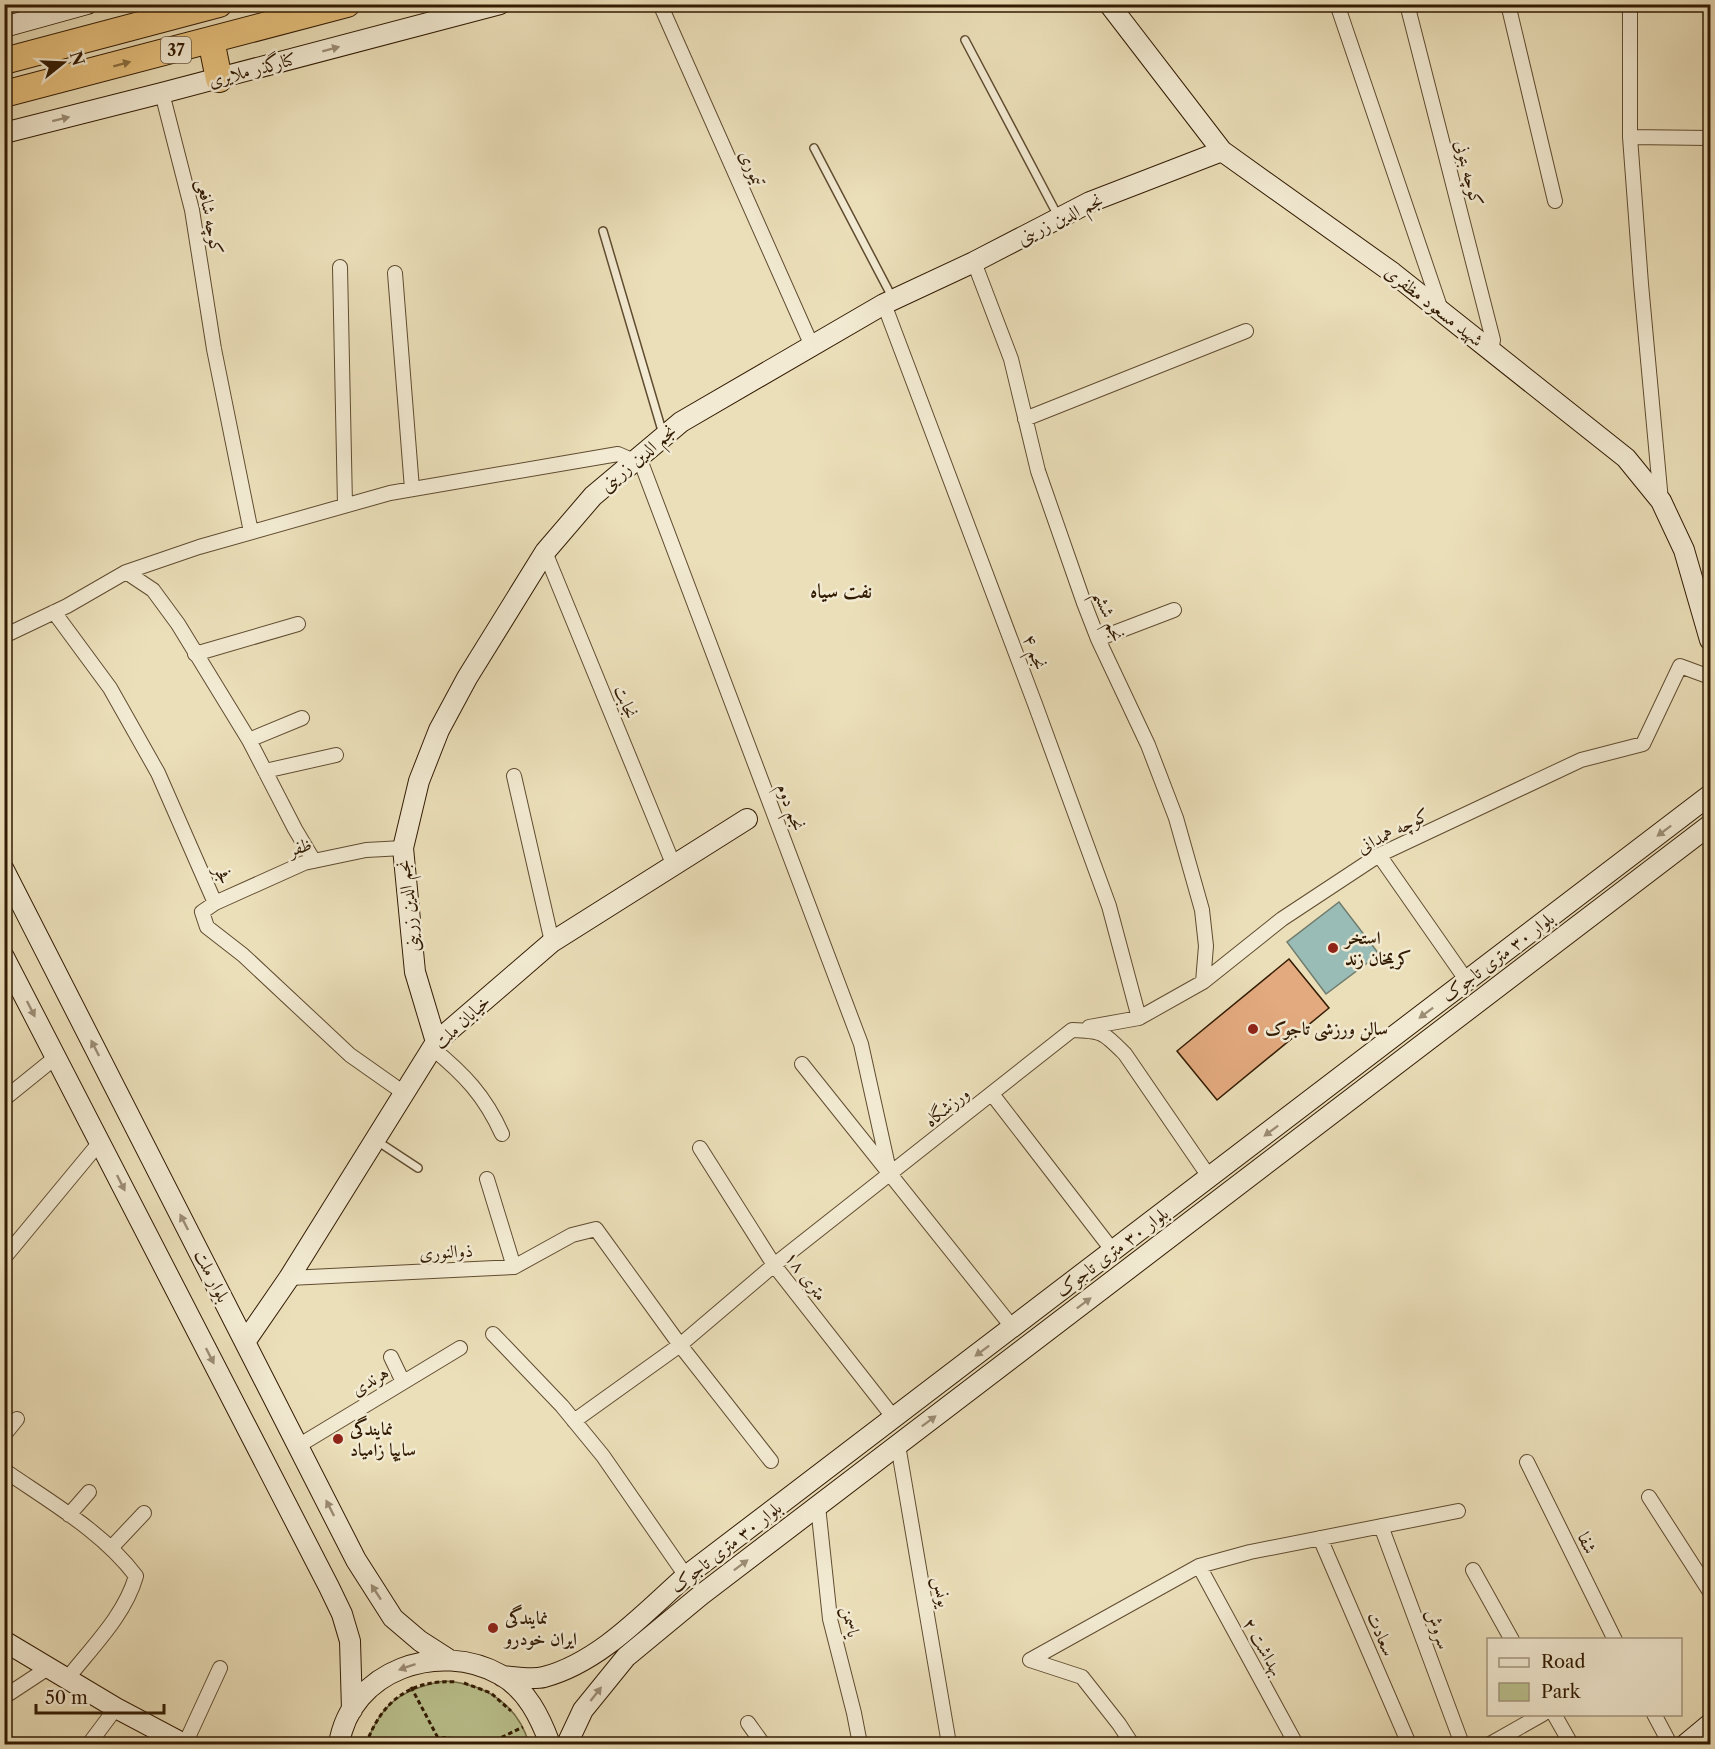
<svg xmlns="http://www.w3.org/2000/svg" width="1715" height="1749" viewBox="0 0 1715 1749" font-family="'Libre Caslon Text',Amiri,serif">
  <rect width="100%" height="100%" fill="#ebdfb9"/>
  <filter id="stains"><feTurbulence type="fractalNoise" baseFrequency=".00333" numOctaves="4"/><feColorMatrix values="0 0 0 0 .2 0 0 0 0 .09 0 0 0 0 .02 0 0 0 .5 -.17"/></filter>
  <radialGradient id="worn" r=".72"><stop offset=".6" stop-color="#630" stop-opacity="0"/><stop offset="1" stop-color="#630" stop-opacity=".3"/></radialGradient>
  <path fill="#bac18e" stroke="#766e48" stroke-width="1.5" d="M444,1681C484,1683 518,1704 529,1744H366C381,1704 401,1689 444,1681Z"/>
  <path fill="#99bcb6" stroke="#707c6e" stroke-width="1.5" d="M1339,902L1379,954L1326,994L1287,942Z"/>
  <path fill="#e4aa7f" stroke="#321b03" stroke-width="1.5" d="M1289,959L1329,1008L1217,1100L1177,1051Z"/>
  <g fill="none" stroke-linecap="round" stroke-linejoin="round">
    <defs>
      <path id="lane" d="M965,40L1058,216
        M814,148L892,297
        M603,231L663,434
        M377,1141L418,1168"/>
      <path id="street" d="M660,4L812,346
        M1337,4L1441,310
        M1407,4L1493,340L1491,351
        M1508,4L1555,201
        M1630,4V137L1641,284L1661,501
        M162,93L192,210L214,349L251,532
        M1630,137L1710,138
        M974,262L1011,359L1038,471L1084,603L1098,639L1148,745L1176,818L1202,910L1206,946L1203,982
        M340,267L345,505
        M395,273L412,489
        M884,304L1035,704L1109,906L1139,1018
        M1025,419L1246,331
        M639,457L861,1044L890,1175
        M545,552L674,866
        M126,572L153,590L178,624L249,740L295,829L314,861
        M54,612L110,688L158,773L215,903
        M4,636L67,606L126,572L199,547L390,493L618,454L634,461
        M1098,639L1174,610
        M195,654L298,624
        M249,740L302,718
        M265,771L336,755
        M514,776L552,942
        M403,848L366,850L304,863L215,903L202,912L207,927L243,955L350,1055L404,1093
        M1379,855L1467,981
        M1089,1027L1139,1018L1203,982L1282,919L1379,855L1581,760L1643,744L1680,666L1710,677
        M432,1048C464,1074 485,1096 502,1134
        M802,1064L1013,1328
        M992,1094L1113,1251
        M4,1099L56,1057
        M700,1148L774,1265L894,1418
        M487,1179L514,1267
        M4,1258L100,1142
        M289,1278L514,1267L572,1235L596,1229L680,1345L771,1461
        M493,1334L562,1406L603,1456L686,1576
        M391,1357L403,1382
        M574,1421L680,1345L774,1265L1072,1030C1103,1031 1103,1032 1125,1054L1210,1178
        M4,1435L17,1419
        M898,1445L949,1744
        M298,1446L460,1348
        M1527,1462L1615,1640
        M4,1470C50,1502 102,1531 136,1576C125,1615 92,1647 67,1679
        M1649,1497L1710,1592
        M818,1506L830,1619L854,1713L860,1744
        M69,1515L89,1492
        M1381,1526L1462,1744
        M1320,1538L1409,1744
        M111,1548L144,1513
        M1199,1566L1296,1744
        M1473,1570L1512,1640
        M1030,1660L1199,1566L1250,1552L1458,1511
        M1030,1660L1082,1677L1119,1724L1132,1744
        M4,1697L48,1668
        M1554,1714L1571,1744
        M1654,1714L1670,1744
        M748,1723L763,1744
        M89,1744L116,1708
        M185,1744L220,1668
        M1490,1744L1543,1714"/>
      <path id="secondary" d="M1109,4L1222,151L1393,273L1626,458L1661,501L1684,550L1710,640
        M4,27L87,4
        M4,133L162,93L500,4
        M4,870L356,1560L393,1618L420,1641L448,1659
        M4,957L329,1587L342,1614L350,1641L352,1710
        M436,1042L415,972L403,848L419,781L439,730L467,678L545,552L593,496L681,422L884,304L974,262L1090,202L1222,151
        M245,1342L289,1278L436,1042L552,942L747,819
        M4,1641L116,1708L184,1744
        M502,1676C515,1677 532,1680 544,1677C600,1662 644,1613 686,1576L1710,795
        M339,1744C351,1670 439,1640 501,1675C527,1690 540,1717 550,1744
        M567,1744L583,1710L626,1657L701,1595L1710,825
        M1686,1744L1710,1724"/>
      <path id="highway" d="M211,40L219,79
        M4,61L219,4
        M4,94L347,4"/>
    </defs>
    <use href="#lane" stroke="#604c30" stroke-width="10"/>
    <use href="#street" stroke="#604c30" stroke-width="16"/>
    <use href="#secondary" stroke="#321b03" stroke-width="22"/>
    <use href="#highway" stroke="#321b03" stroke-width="28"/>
    <path stroke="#321b03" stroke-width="3" stroke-dasharray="4.5 3" stroke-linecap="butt" d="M464,1683L491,1693L511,1711
      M411,1687L438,1738
      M366,1744C382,1701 410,1679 457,1682
      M428,1744C439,1735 452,1736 463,1744
      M488,1744L523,1727"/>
    <use href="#lane" stroke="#f2ead2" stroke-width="7"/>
    <use href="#street" stroke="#f2ead2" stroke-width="14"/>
    <use href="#secondary" stroke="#f2ead2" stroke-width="20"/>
    <use href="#highway" stroke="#e6c07c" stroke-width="26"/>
  </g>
  <defs><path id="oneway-solid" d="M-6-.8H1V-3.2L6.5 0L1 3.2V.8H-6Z" transform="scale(1.5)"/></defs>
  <g fill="#9c8d75">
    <use href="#oneway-solid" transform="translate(331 49) rotate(-15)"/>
    <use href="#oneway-solid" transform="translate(61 119) rotate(-14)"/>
    <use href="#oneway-solid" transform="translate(1664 831) rotate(143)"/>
    <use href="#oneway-solid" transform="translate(31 1009) rotate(63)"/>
    <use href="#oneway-solid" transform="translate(1426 1013) rotate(143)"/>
    <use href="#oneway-solid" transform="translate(95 1048) rotate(-117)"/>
    <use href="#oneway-solid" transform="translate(1271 1131) rotate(143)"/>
    <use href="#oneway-solid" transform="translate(121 1183) rotate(63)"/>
    <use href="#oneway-solid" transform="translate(184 1222) rotate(-117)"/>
    <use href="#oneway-solid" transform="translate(1084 1303) rotate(-37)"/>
    <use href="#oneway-solid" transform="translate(982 1351) rotate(143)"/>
    <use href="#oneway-solid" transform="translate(210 1356) rotate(63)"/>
    <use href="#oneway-solid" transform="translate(929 1421) rotate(-37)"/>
    <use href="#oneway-solid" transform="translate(330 1508) rotate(-117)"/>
    <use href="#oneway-solid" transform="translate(741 1565) rotate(-37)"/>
    <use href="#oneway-solid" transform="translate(376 1592) rotate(-123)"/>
    <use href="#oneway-solid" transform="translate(407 1667) rotate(161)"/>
    <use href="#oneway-solid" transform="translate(596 1694) rotate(-52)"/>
  </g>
  <use fill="#8c6e40" href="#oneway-solid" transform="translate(122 64) rotate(-15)"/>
  <g fill="#8f2418" stroke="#f2ead2" stroke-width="2">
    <circle cx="1333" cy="948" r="6"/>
    <circle cx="1253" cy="1029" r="6"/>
    <circle cx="338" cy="1439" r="6"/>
    <circle cx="493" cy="1628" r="6"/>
  </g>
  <g text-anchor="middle" stroke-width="5" stroke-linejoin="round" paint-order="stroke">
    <rect fill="#f2ead2" stroke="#6c5941" stroke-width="1.5" x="161" y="37" width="30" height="26" rx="4.5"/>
    <g font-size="16" font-weight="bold" fill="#321b03">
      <text x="176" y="56">37</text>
    </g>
    <g font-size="18" fill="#321b03" stroke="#f2ead2">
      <text transform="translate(252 70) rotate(-15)" y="6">کنارگذر ملایری</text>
      <text transform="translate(752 168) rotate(66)" y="6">تیموری</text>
      <text transform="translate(1469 173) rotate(76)" y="6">کوچه بتونی</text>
      <text transform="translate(210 217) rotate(79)" y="6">کوچه شافعی</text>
      <text transform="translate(1060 219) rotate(-26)" y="6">نجم الدین زرینی</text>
      <text transform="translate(1434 306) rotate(38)" y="6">شهید مسعود مظفری</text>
      <text transform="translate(638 458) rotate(-40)" y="6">نجم الدین زرینی</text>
      <text transform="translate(1109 616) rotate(68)" y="6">نجم ششم</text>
      <text transform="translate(1035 652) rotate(69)" y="6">نجم ۴</text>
      <text transform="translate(626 702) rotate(68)" y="6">نجابت</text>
      <text transform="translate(791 807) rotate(69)" y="6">نجم دوم</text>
      <text transform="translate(1393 831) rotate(-27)" y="6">کوچه همدانی</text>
      <text transform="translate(300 847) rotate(-18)" y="6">ظفر</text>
      <text transform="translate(223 875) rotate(66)" y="6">فجر</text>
      <text transform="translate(408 906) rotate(-96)" y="6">نجم الدین زرینی</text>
      <text transform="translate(1498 957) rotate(-37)" y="6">بلوار ۳۰ متری تاجوک</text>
      <text transform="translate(462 1022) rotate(-43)" y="6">خیابان ملت</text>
      <text transform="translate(947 1107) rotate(-39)" y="6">ورزشگاه</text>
      <text transform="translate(446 1252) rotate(-3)" y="6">ذوالنوری</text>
      <text transform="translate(1112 1252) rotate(-37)" y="6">بلوار ۳۰ متری تاجوک</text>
      <text transform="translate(212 1276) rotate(63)" y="6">بلوار ملت</text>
      <text transform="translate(806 1276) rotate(53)" y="6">۱۸ متری</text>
      <text transform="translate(370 1381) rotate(-31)" y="6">هرندی</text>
      <text transform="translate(1587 1543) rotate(64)" y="6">شفا</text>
      <text transform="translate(726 1547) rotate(-38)" y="6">بلوار ۳۰ متری تاجوک</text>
      <text transform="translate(942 1592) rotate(80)" y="6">یونس</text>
      <text transform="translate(851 1622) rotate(79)" y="6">یاسمن</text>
      <text transform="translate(1438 1629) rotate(70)" y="6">سروش</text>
      <text transform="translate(1381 1634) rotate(67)" y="6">سعادت</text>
      <text transform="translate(1263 1647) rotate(61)" y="6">بهداشت ۲</text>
    </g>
    <g font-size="18" font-weight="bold" fill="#321b03" stroke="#f2ead2" text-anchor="start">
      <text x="1345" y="944">استخر<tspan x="1345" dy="21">کریمخان زند</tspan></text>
      <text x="1265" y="1035">سالن ورزشی تاجوک</text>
      <text x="350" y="1435">نمایندگی<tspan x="350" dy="21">سایپا زامیاد</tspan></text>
      <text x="505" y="1624">نمایندگی<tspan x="505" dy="21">ایران خودرو</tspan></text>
    </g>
    <g font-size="20" font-weight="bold" fill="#321b03" stroke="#f2ead2">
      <text x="841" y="598">نفت سیاه</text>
    </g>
  </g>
  <rect width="1715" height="1749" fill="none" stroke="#ebdfb9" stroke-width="24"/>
  <rect x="6" y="6" width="1703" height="1737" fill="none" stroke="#321b03" stroke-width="3"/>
  <rect x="12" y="12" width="1691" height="1725" fill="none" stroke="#321b03" stroke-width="1.5"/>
  <rect x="1487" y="1638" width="195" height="78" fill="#f2ead2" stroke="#a5977f" stroke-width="1.5"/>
  <rect x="1499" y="1658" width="30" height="9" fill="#f2ead2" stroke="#a5977f" stroke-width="1.5"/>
  <text x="1541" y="1668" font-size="18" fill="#321b03">Road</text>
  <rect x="1499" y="1683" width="30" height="18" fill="#bac18e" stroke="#a5977f" stroke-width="1.5"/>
  <text x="1541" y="1698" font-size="18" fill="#321b03">Park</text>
  <g transform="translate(63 63) rotate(72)" stroke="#f2ead2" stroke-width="4.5" paint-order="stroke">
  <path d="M0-4.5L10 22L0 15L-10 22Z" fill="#321b03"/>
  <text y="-9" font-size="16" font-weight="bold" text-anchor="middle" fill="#321b03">N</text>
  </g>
  <path d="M36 1704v9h128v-9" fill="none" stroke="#321b03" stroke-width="3"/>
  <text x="45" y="1704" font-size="18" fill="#321b03" stroke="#f2ead2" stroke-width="4.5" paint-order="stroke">50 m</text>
  <rect width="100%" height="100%" filter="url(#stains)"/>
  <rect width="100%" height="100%" fill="url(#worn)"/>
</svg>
